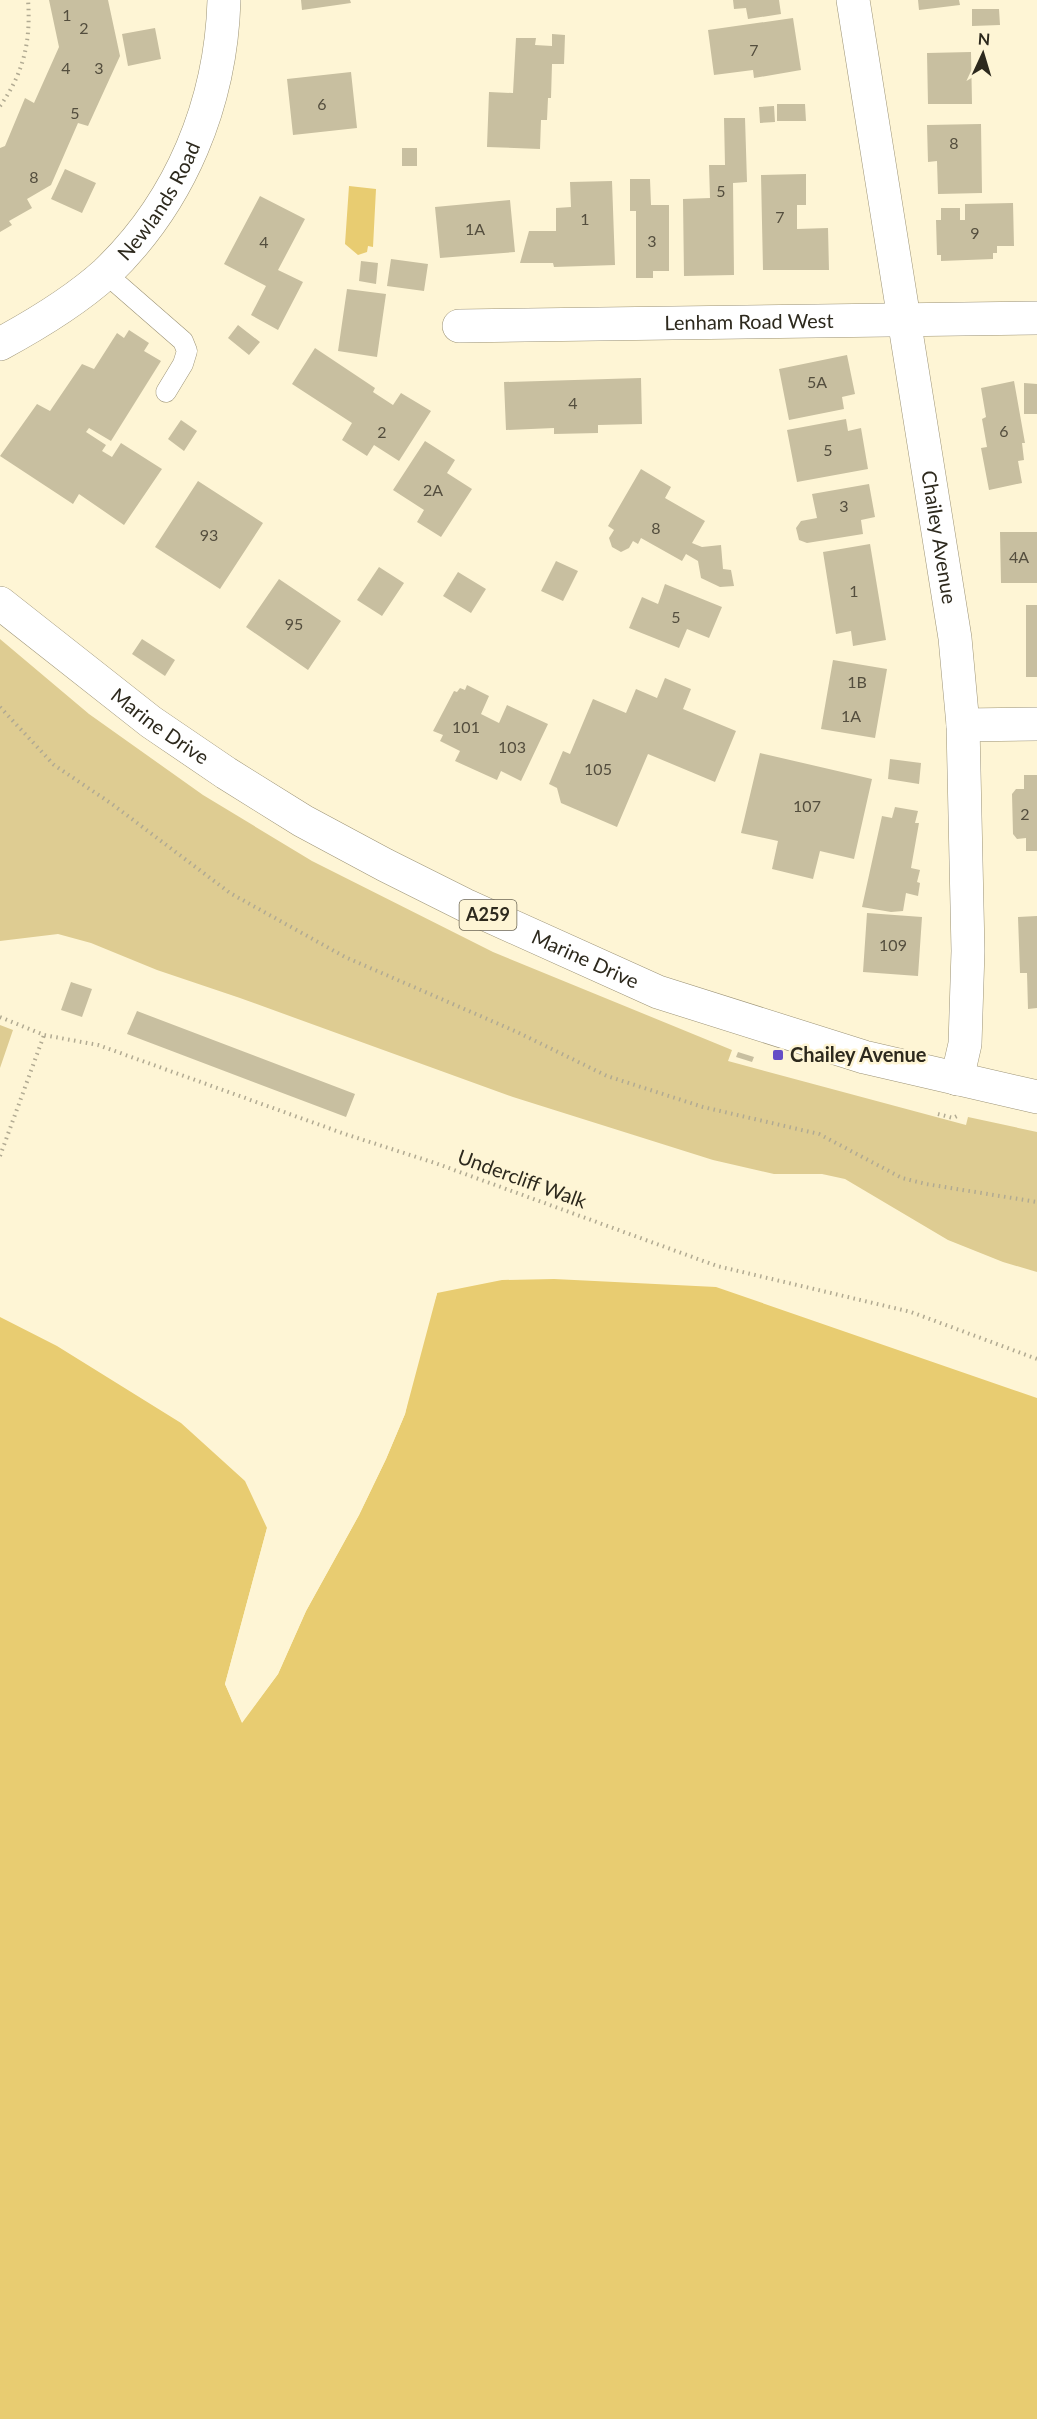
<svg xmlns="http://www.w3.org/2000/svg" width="1037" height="2419" viewBox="0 0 1037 2419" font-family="Lato,sans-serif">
  <rect width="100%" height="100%" fill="#fef5d5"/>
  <path fill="#decc92" d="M0,639L89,714L203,795L312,861L493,952L732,1050L728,1061L966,1125L968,1117L1037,1132V1272L1003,1262L948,1240L845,1179L822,1174H774L713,1160L513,1097L240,998L157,970L91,943L58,934L0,941Z
    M0,1025L13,1030L0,1068Z"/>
  <path fill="#e8cc71" d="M349,186L376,189L373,247L368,246L367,252L358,255L345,244Z
    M554,1279L716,1287L1037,1398V2419H0V1317L57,1346L181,1423L245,1481L267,1528L225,1684L242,1722L278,1674L306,1611L359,1515L386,1459L405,1414L415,1366L437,1293L502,1280Z"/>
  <path fill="#fef5d5" d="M438,1290L405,1414L386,1459L359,1515L306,1611L278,1674L242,1723L225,1684L267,1528L269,1525L270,1528L229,1684L243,1717L276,1673L303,1610L356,1514L384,1458L402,1413L412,1365L435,1292Z"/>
  <path fill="#c8bfa0" d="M49,0H108L120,56L88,126L78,123L51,185L27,199L32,208L9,221L12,225L0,232V148L5,146L25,98L34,103L59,47Z
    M301,0H350L351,3L302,10Z
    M733,0H779L781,14L748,19L746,8L734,9Z
    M918,0H959L960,5L919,10Z
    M972,9H999L1000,25L972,26Z
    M793,18L801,70L754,78L753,70L714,75L708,30Z
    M155,28L161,59L128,66L122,34Z
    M552,34L565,35L564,64H552L551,98H548L547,120H541L540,149L487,147L489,92L513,93L516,38H536L535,45L552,46Z
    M971,52L972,104H928L927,53Z
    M351,72L357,128L293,135L287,79Z
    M777,104H805L806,121H777Z
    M774,106L775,122L760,123L759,107Z
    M724,118H745L747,182L733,183L734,275L684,276L683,199L710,198L709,165H725Z
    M981,124L982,193L938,194L937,161L928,162L927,125Z
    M402,148H417V166H402Z
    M65,169L96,183L82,213L51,199Z
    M806,174V205H797V229L828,228L829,270H763L761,175Z
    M630,179H650L651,205H669V271H653V278H636V211H630Z
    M612,181L615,265L554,267L553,263H520L529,231H556V208L571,207L570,182Z
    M260,196L305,219L278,270L303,282L278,330L251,315L266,286L224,264Z
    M510,200L515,252L440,258L435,207Z
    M1013,203L1014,246H997V253H993V259L941,261V255H937L936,220H941V208H960V220H965V204Z
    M391,259L428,264L424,291L387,286Z
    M361,261L378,263L376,284L359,281Z
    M347,289L386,294L377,357L338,351Z
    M238,325L260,342L249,355L228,338Z
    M129,330L149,343L144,351L161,361L111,441L89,428L86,432L106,445L102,451L112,457L121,443L162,469L124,525L79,494L73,504L0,456L37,404L50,411L82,364L94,369L117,333L124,338Z
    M315,348L375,388L373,392L393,405L401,393L431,411L399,461L374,445L367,456L342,440L352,423L292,384Z
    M847,355L855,394L842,397L844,409L789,420L779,369Z
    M641,378L642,424L598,425V433L554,434V428L506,430L504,382Z
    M1014,381L1025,443H1022L1024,460L1018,461L1022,483L989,490L981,448L987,447L982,419L986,417L981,388Z
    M1024,383L1037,384V414H1024Z
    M846,419L848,431L861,428L868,469L797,482L787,430Z
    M181,420L197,431L184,451L168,439Z
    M425,441L455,460L447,473L472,489L441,537L417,522L424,510L393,490Z
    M641,469L671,487L665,498L705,521L692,543L702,547L721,545L723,569L731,570L734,586L720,587L701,578L698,561L686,554L682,561L641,538L638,544L633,541L629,548L621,552L612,547L609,538L614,530L608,526Z
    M198,481L263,523L220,589L155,547Z
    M869,484L875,517L861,520L863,534L807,543L799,540L796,528L801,521L817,518L812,494Z
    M1000,532H1037V583H1001Z
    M870,544L886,640L853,646L851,631L836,634L823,552Z
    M556,561L578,571L563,601L541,591Z
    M379,567L404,583L382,616L357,600Z
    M458,572L486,589L471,613L443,596Z
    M279,579L341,621L308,670L246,627Z
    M665,584L722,607L709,638L687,629L679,648L629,628L642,597L658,604Z
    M1026,605H1037V677H1026Z
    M142,639L175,660L165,676L132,654Z
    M833,660L887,669L875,738L821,729Z
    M665,678L691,689L683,709L736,731L715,782L648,754L617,827L561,803L557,788L549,784L563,751L570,754L593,699L626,713L636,689L657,698Z
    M467,685L489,696L481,714L499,723L507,705L548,724L521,781L501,771L497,780L455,761L460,751L440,741L443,735L433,731L454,691L457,692L460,688L465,690Z
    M760,753L872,779L854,859L820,851L813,879L772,869L778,841L741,833Z
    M890,759L921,763L919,784L888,779Z
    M1024,775H1037V851H1026V838L1017,839L1013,834L1012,794L1016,789H1024Z
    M895,807L918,811L915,823H919L911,868L920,870L917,882L920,883L918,896L906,893L903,911L891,912L862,907L882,816L892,818Z
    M867,913L922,917L918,976L863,972Z
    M1037,916V1008L1028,1009L1027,973H1020L1018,917Z
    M71,982L92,989L82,1017L61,1010Z
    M137,1011L355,1094L346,1117L127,1034Z
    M738,1052L754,1057L752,1062L736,1057Z"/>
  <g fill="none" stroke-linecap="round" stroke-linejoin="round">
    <defs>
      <path id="lane" d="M105,273L183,341L187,351L183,364L166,392"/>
      <g id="street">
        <path id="s1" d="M853,0L955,638L963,725L968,951L965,1044L957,1079"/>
        <path id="s2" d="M459,326L1037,318"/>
        <path id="s3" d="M0,344C37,324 75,301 106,273C181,201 221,103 224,0"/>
        <path d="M963,725L1037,724"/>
      </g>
      <g id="primary">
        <path id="s4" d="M0,603L151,722L226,773L303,821L385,865L465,905L658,992L864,1057L1037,1097"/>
      </g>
    </defs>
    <use href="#lane" stroke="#9c9376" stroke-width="21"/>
    <use href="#street" stroke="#9c9376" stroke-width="34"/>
    <use href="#primary" stroke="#9c9376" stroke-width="34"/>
    <path stroke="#b1aa92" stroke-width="4" stroke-dasharray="1.5 4.5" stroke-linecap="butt" d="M0,106C24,73 31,40 28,0
      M0,707L54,765L112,804L230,893L345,957L517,1032L607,1076L703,1107L819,1134L902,1178L926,1184L1037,1202
      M0,1017L44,1035L98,1045L345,1134L435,1163L717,1266L911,1312L1037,1359
      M938,1114L953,1118L957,1116
      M0,1156L44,1035"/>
    <use href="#lane" stroke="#fff" stroke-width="20"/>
    <use href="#street" stroke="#fff" stroke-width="33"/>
    <use href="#primary" stroke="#fff" stroke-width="33"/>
  </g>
  <rect fill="#654dc6" stroke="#fef5d5" stroke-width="2" x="772" y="1049" width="12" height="12" rx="3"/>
  <g text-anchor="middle" stroke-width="5" stroke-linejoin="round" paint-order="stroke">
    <g font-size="16" fill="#544e3e">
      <text x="67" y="21">1</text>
      <text x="84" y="34">2</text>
      <text x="754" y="56">7</text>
      <text x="66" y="74">4</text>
      <text x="99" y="74">3</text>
      <text x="322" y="110">6</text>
      <text x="75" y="119">5</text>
      <text x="954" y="149">8</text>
      <text x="34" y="183">8</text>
      <text x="721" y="197">5</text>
      <text x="780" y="223">7</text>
      <text x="585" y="225">1</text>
      <text x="475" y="235">1A</text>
      <text x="975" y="239">9</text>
      <text x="652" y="247">3</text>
      <text x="264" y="248">4</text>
      <text x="817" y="388">5A</text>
      <text x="573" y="409">4</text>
      <text x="1004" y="437">6</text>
      <text x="382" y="438">2</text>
      <text x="828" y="456">5</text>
      <text x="433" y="496">2A</text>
      <text x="844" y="512">3</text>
      <text x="656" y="534">8</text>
      <text x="209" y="541">93</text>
      <text x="1019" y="563">4A</text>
      <text x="854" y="597">1</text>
      <text x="676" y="623">5</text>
      <text x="294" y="630">95</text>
      <text x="857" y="688">1B</text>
      <text x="851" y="722">1A</text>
      <text x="466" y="733">101</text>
      <text x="512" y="753">103</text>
      <text x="598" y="775">105</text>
      <text x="807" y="812">107</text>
      <text x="1025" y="820">2</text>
      <text x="893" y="951">109</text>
    </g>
    <rect fill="#fef5d5" stroke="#6c6654" stroke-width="1.5" x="459.5" y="900" width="57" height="30" rx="4.5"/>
    <g font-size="18" font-weight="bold" fill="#2d291d">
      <text x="488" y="921">A259</text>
    </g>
    <g font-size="20" fill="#2d291d" stroke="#fef5d5">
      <text dy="7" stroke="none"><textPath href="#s3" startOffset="218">Newlands Road</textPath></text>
      <text dy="7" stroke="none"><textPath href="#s2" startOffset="290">Lenham Road West</textPath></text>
      <text dy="7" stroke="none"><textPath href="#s1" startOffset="544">Chailey Avenue</textPath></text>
      <text dy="7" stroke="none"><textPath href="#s4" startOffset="202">Marine Drive</textPath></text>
      <text dy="7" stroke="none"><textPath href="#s4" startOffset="688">Marine Drive</textPath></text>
      <text transform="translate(522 1179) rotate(20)" y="7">Undercliff Walk</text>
    </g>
    <g font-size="20" font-weight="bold" fill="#2d291d" stroke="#fef5d5" text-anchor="start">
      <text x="790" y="1062">Chailey Avenue</text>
    </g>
  </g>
  <g transform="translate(983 54) rotate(4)" stroke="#fef5d5" stroke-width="4.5" paint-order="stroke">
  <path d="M0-4.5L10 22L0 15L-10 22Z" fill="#2d291d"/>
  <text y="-9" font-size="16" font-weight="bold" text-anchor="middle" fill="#2d291d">N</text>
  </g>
</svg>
